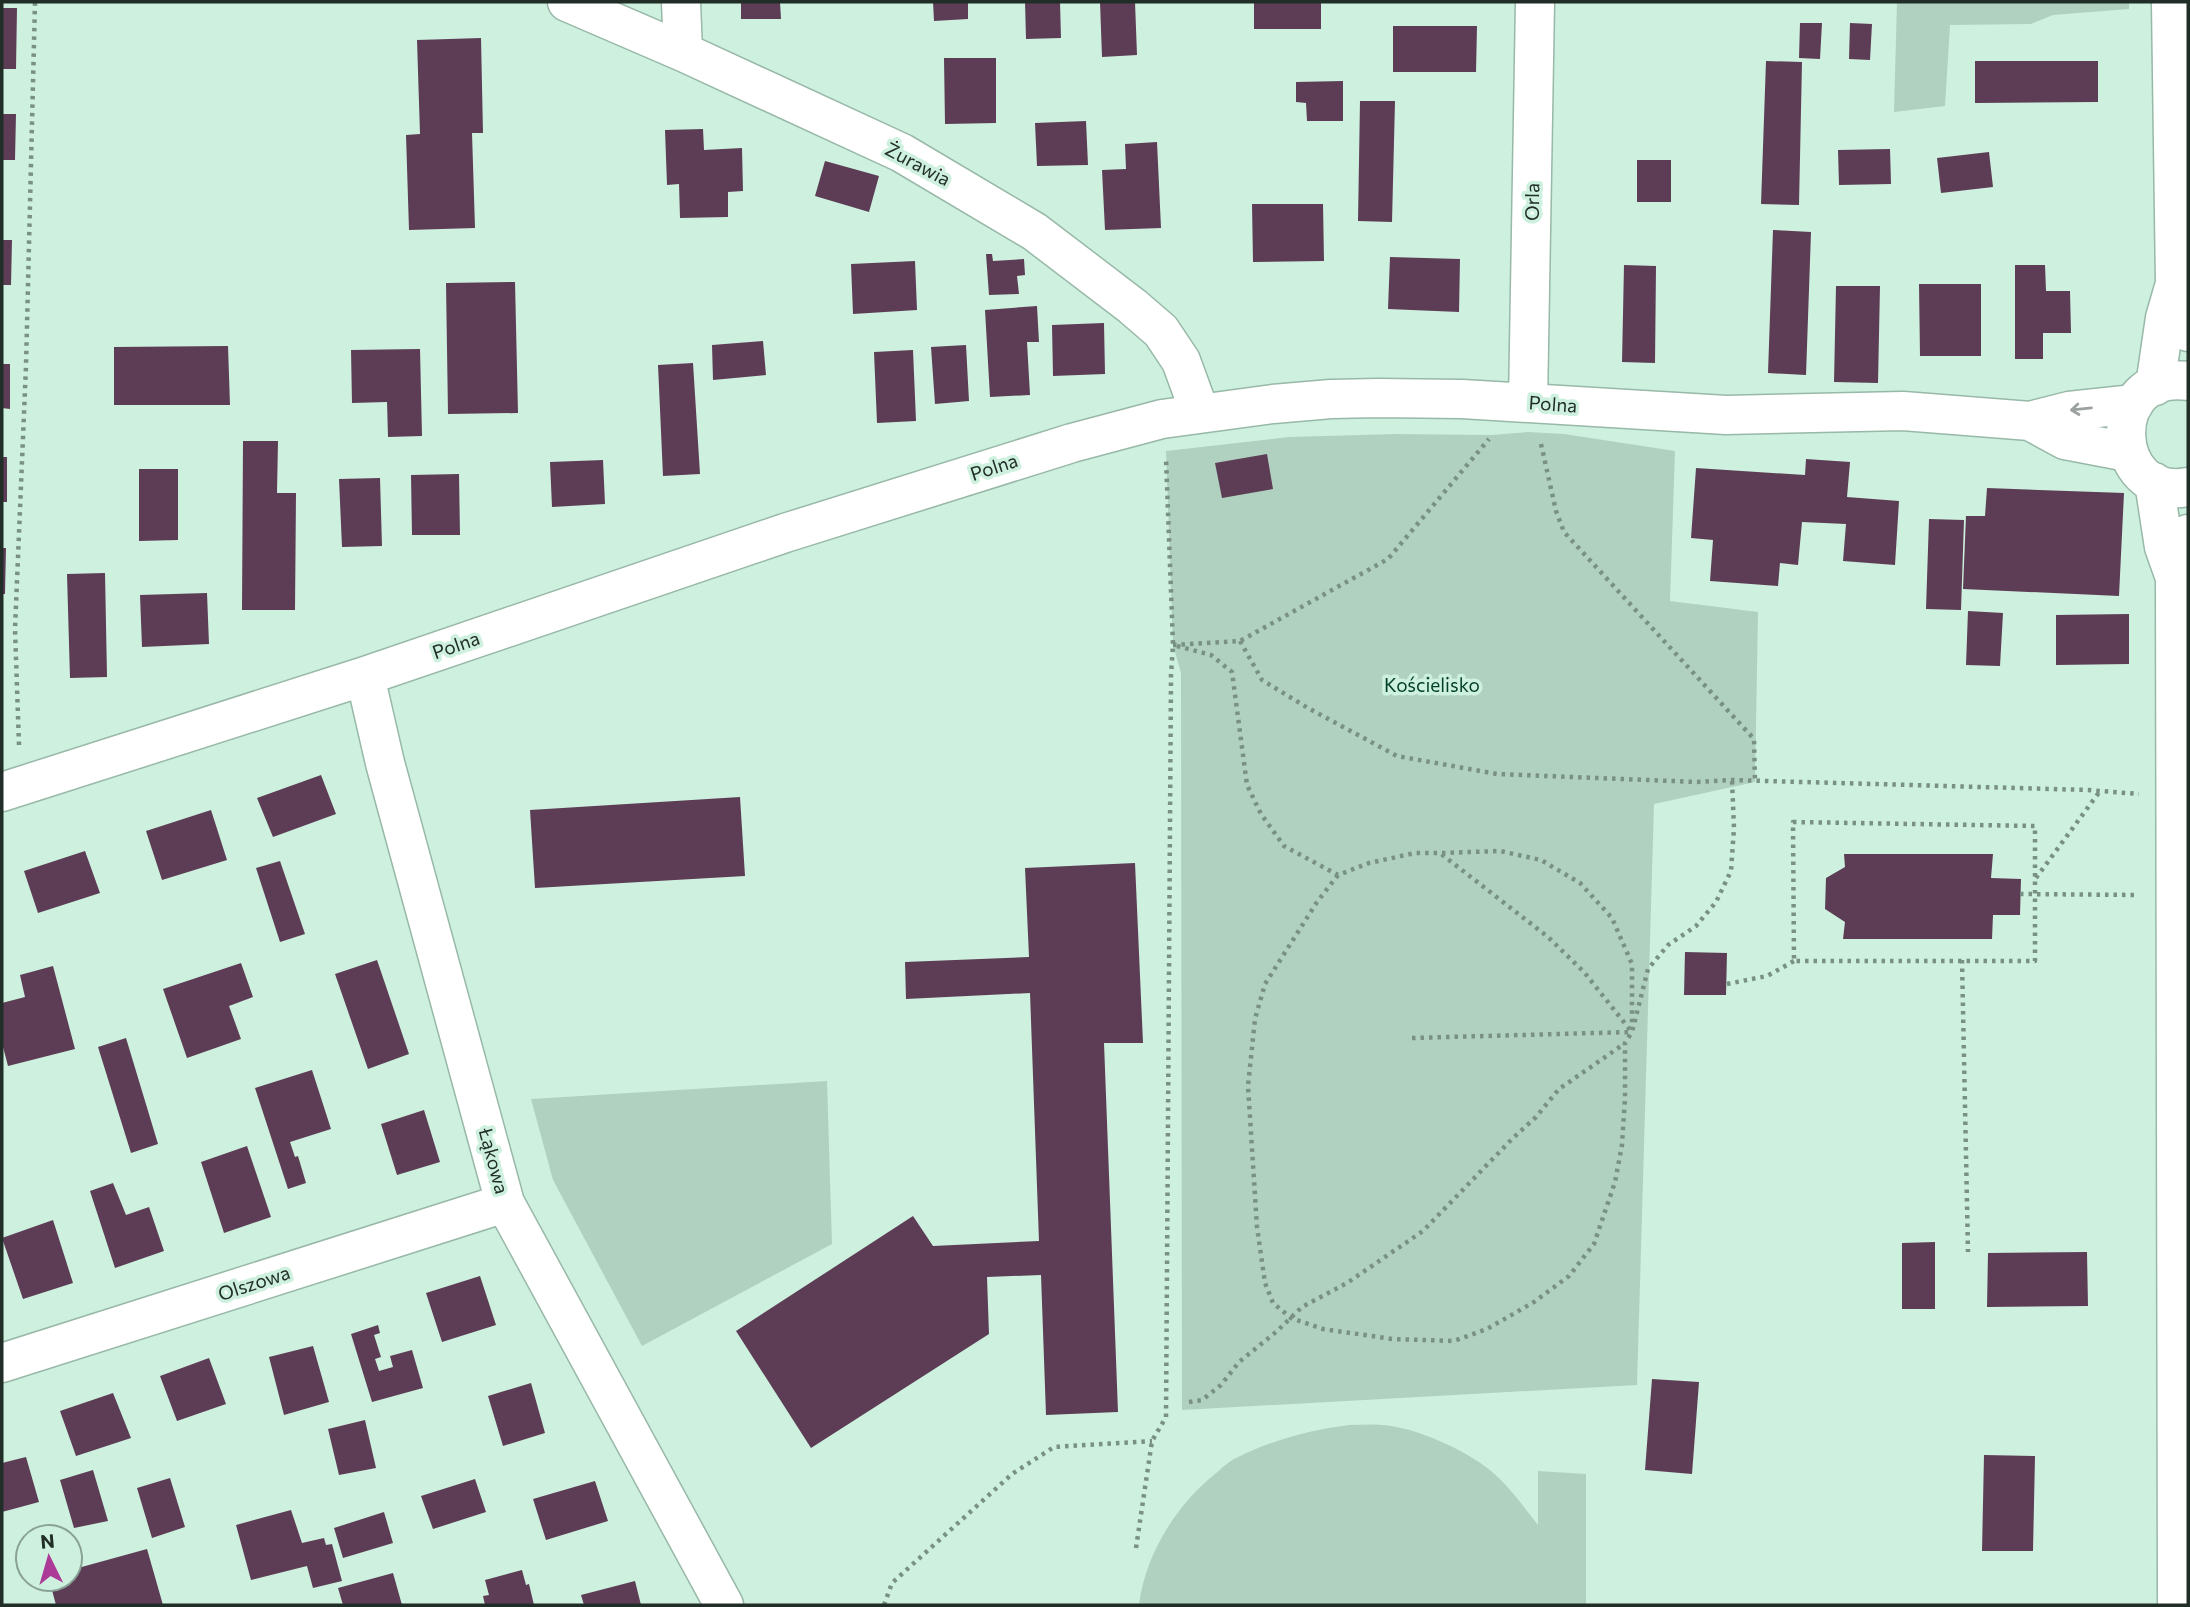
<svg xmlns="http://www.w3.org/2000/svg" width="2190" height="1607" viewBox="0 0 2190 1607" font-family="Commissioner,sans-serif">
  <rect width="100%" height="100%" fill="#cef0de"/>
  <path fill="#b0d1c0" d="M1897,2H2129V9L2053,15L2031,24L1950,25L1945,106L1894,112Z
    M1528,432L1564,434L1675,451L1670,601L1758,612L1755,782L1654,804L1637,1385L1182,1410L1181,673L1173,645L1166,451L1289,437L1396,434L1492,435Z
    M827,1081L832,1244L642,1346L553,1180L531,1099Z
    M1349,1425C1360,1425 1371,1424 1382,1425C1415,1427 1466,1450 1491,1471C1510,1487 1523,1506 1538,1525V1471L1586,1474V1605H1139C1145,1555 1176,1505 1215,1474C1222,1468 1229,1461 1236,1458C1272,1440 1310,1430 1349,1425Z"/>
  <path fill="#5d3d55" d="M741,2H780L781,19H741Z
    M933,2H968V19L934,21Z
    M1025,2H1060L1061,38L1026,39Z
    M1100,2H1135L1137,55L1102,57Z
    M1254,2H1321V29H1254Z
    M2,8H17L16,69H2Z
    M1800,23H1822L1820,59L1799,58Z
    M1850,23L1872,24L1870,60L1849,59Z
    M1393,26H1477L1476,72H1393Z
    M481,38L483,133H472L475,228L409,230L406,135L420,134L417,40Z
    M944,58H996V123L945,124Z
    M1766,61L1802,62L1799,205L1761,204Z
    M1975,61H2098V102L1975,103Z
    M1343,81V121H1307L1306,103L1296,102V82Z
    M1360,101H1395L1392,222L1358,221Z
    M2,114H16L15,160H2Z
    M1086,121L1088,165L1037,166L1035,123Z
    M703,129L704,150L742,148L743,191L728,192V217L680,218L679,184L667,185L665,130Z
    M1157,142L1161,228L1105,230L1102,170L1126,169L1125,144Z
    M1890,149L1891,184L1839,185L1838,150Z
    M1989,152L1993,187L1941,193L1937,158Z
    M1637,160H1671V202H1637Z
    M825,161L879,176L869,212L815,196Z
    M1252,204H1323L1324,261L1253,262Z
    M1773,230L1811,232L1806,375L1768,373Z
    M2,240H12L11,285H2Z
    M986,254H992L993,261L1024,259L1025,275L1017,276L1019,294L989,295Z
    M1390,257L1460,259L1459,312L1388,309Z
    M915,261L917,310L853,314L851,264Z
    M1624,265L1656,266L1655,363L1622,362Z
    M2015,265H2045L2046,291H2070L2071,333H2043V359H2015Z
    M515,282L518,413L448,414L446,283Z
    M1919,284H1981V356H1920Z
    M1836,286H1880L1878,383L1834,382Z
    M1037,306L1039,342H1027L1030,395L990,397L985,310Z
    M1104,323L1105,374L1053,376L1052,325Z
    M763,341L766,375L713,380L712,345Z
    M966,345L969,401L935,404L931,347Z
    M228,346L230,405H114V347Z
    M420,349L422,436L388,437L387,402L352,403L351,350Z
    M913,350L916,421L877,423L874,352Z
    M693,363L700,474L663,476L658,365Z
    M2,364H10V409L2,408Z
    M243,441H278L277,493H296L295,610H242Z
    M1267,454L1273,489L1222,498L1215,463Z
    M2,457H7V502H2Z
    M1806,459L1850,462L1847,497L1899,501L1895,565L1843,561L1846,524L1802,522L1798,565L1780,563L1778,586L1710,581L1713,540L1691,538L1696,468L1805,475Z
    M603,460L605,504L552,507L550,462Z
    M139,469H178V540L139,541Z
    M459,474L460,535H412L411,475Z
    M380,478L382,546L342,547L339,479Z
    M1987,488L2124,493L2119,596L1963,589L1966,516H1985Z
    M1929,519L1964,520L1961,610L1926,609Z
    M2,548H6L5,594H2Z
    M105,573L107,677L70,678L67,574Z
    M207,593L209,644L142,647L140,595Z
    M1968,611L2003,613L2000,666L1966,665Z
    M2129,614V664L2056,665V615Z
    M321,775L336,814L273,837L257,798Z
    M740,797L745,876L535,888L530,810Z
    M211,810L227,860L162,880L146,831Z
    M85,851L100,893L38,913L24,871Z
    M1844,854H1993L1991,878L2021,879L2020,915H1993L1992,939H1843L1845,922L1825,909L1826,878L1845,867Z
    M280,861L305,934L280,942L256,868Z
    M1135,863L1143,1043H1104L1118,1412L1046,1415L1041,1275L987,1277L989,1334L811,1448L736,1331L913,1216L933,1246L1039,1241L1030,993L906,999L905,962L1029,957L1025,868Z
    M1685,952L1727,953L1726,995H1684Z
    M377,960L409,1054L368,1069L335,974Z
    M241,963L253,997L229,1006L241,1039L187,1058L163,989Z
    M53,966L75,1049L8,1066L2,1043V1003L25,997L20,975Z
    M126,1038L158,1144L131,1153L98,1047Z
    M312,1070L331,1129L290,1142L295,1157L298,1156L306,1183L288,1189L255,1088Z
    M424,1110L440,1162L397,1175L381,1124Z
    M247,1146L271,1217L224,1233L201,1162Z
    M113,1183L126,1215L149,1207L164,1251L115,1268L90,1191Z
    M53,1220L73,1283L23,1299L2,1238Z
    M1935,1242V1309H1902V1243Z
    M2087,1252L2088,1306L1987,1307L1988,1253Z
    M480,1276L496,1325L442,1342L426,1293Z
    M378,1325L380,1333L374,1335L381,1357L375,1359L379,1371L393,1367L390,1356L412,1350L423,1388L372,1402L351,1334Z
    M313,1346L329,1402L284,1415L269,1357Z
    M209,1358L226,1404L177,1421L160,1376Z
    M1652,1379L1699,1382L1692,1474L1645,1470Z
    M531,1383L545,1433L503,1446L488,1396Z
    M113,1393L131,1438L76,1456L60,1411Z
    M365,1420L376,1468L339,1475L328,1429Z
    M1984,1455L2035,1456L2033,1551H1982Z
    M26,1457L39,1502L2,1512V1463Z
    M93,1470L108,1521L74,1528L60,1480Z
    M170,1478L185,1527L152,1538L137,1488Z
    M475,1479L486,1512L433,1529L421,1496Z
    M595,1481L608,1521L546,1540L533,1499Z
    M291,1510L302,1543L324,1538L326,1545L332,1544L342,1581L313,1588L307,1566L251,1580L236,1525Z
    M384,1512L393,1543L343,1558L334,1528Z
    M70,1545H72L78,1568L147,1549L163,1605H56L49,1579H70Z
    M522,1570L526,1585L529,1584L534,1605H485L483,1596L489,1595L485,1580Z
    M393,1573L402,1605H343L338,1588Z
    M635,1581L641,1605H584L581,1595Z"/>
  <g fill="none" stroke-linecap="round" stroke-linejoin="round">
    <defs>
      <path id="street" d="M567,2L683,52L902,153L1035,232L1132,306L1161,331L1181,361L1200,413
        M681,2L683,52
        M1528,403L1535,2
        M2030,421L2065,440L2128,452
        M365,676L385,763L505,1203L724,1605
        M2,792L365,676L785,533L1072,443L1162,419L1273,404L1331,399L1378,398L1462,399L1726,415L1903,411L2030,421L2069,411L2134,404
        M2,1363L505,1203"/>
      <path id="secondary" d="M2171,2L2175,285L2188,332
        M2188,381C2102,369 2109,502 2188,487
        M2155,386L2165,318L2174,287
        M2154,482L2164,547L2175,578
        M2177,1605L2175,578L2188,534"/>
    </defs>
    <use href="#street" stroke="#98b8a8" stroke-width="41"/>
    <use href="#secondary" stroke="#98b8a8" stroke-width="41"/>
    <path stroke="#799185" stroke-width="4.5" stroke-dasharray="3.5 5" stroke-linecap="butt" d="M1541,444L1556,511L1564,532L1754,739L1755,782
      M1240,641L1262,680L1308,708L1397,756L1497,774L1697,782L1732,780L2088,790L2139,794
      M1173,645L1240,641L1388,559L1489,439
      M1177,646L1211,655L1232,672L1247,785L1261,814L1284,846L1338,875L1369,863L1415,853H1440L1548,937L1584,972L1631,1031
      M19,745L15,629L26,366L35,2
      M1793,822L2035,826V961H1794Z
      M1442,853L1500,851L1541,860L1580,883L1612,918L1632,964V1024
      M1338,875L1317,902L1265,984L1255,1019L1248,1086L1257,1227L1265,1283L1273,1303L1291,1318L1323,1329L1392,1339L1454,1341L1487,1329L1534,1302L1569,1276L1594,1244L1615,1182L1622,1145L1625,1098V1043L1632,1032L1648,969L1668,945L1696,926L1716,902L1731,871L1734,828L1732,780
      M2036,878L2100,791
      M2020,894L2138,895
      M1962,960L1968,1252
      M1727,984L1767,976L1794,961
      M1412,1038L1631,1032
      M1189,1402L1202,1400L1221,1385L1239,1362L1276,1332L1302,1307L1347,1283L1423,1231L1512,1139L1536,1117L1559,1089L1624,1044
      M1136,1548L1152,1441L1166,1417L1171,675L1173,645L1166,458
      M884,1605L892,1583L1012,1474L1054,1447L1152,1441"/>
    <use href="#street" stroke="#fff" stroke-width="38"/>
    <use href="#secondary" stroke="#fff" stroke-width="38"/>
  </g>
  <defs><path id="oneway-shaft" d="M-6 0H5M1.5-3L5.5 0L1.5 3" fill="none" stroke-width="1.6" stroke-linecap="round" stroke-linejoin="round" transform="scale(1.75)"/></defs>
  <use stroke="#9ba19e" href="#oneway-shaft" transform="translate(2081 409) rotate(174)"/>
  <g text-anchor="middle" stroke-width="7" stroke-linejoin="round" paint-order="stroke">
    <g font-size="19" fill="#212e28" stroke="#cef0de">
      <text transform="translate(918 164) rotate(28)" y="7">Żurawia</text>
      <text transform="translate(1532 202) rotate(-89)" y="7">Orla</text>
      <text transform="translate(1553 404) rotate(4)" y="7">Polna</text>
      <text transform="translate(994 467) rotate(-18)" y="7">Polna</text>
      <text transform="translate(456 645) rotate(-19)" y="7">Polna</text>
      <text transform="translate(494 1161) rotate(75)" y="7">Łąkowa</text>
      <text transform="translate(254 1283) rotate(-18)" y="7">Olszowa</text>
    </g>
    <g font-size="19" fill="#013f2a" stroke="#cef0de">
      <text x="1432" y="692">Kościelisko</text>
    </g>
  </g>
  <rect width="2190" height="1607" fill="none" stroke="#212e28" stroke-width="7"/>
  <g transform="translate(49 1558) rotate(355)"><circle r="33" fill="#cef0de" stroke="#89a295" stroke-width="2"/>
  <path d="M0-5L12 26L0 18L-12 26Z" fill="#ab3b97"/>
  <text y="-10" font-size="19" font-weight="bold" text-anchor="middle" fill="#212e28">N</text>
  </g>
</svg>
